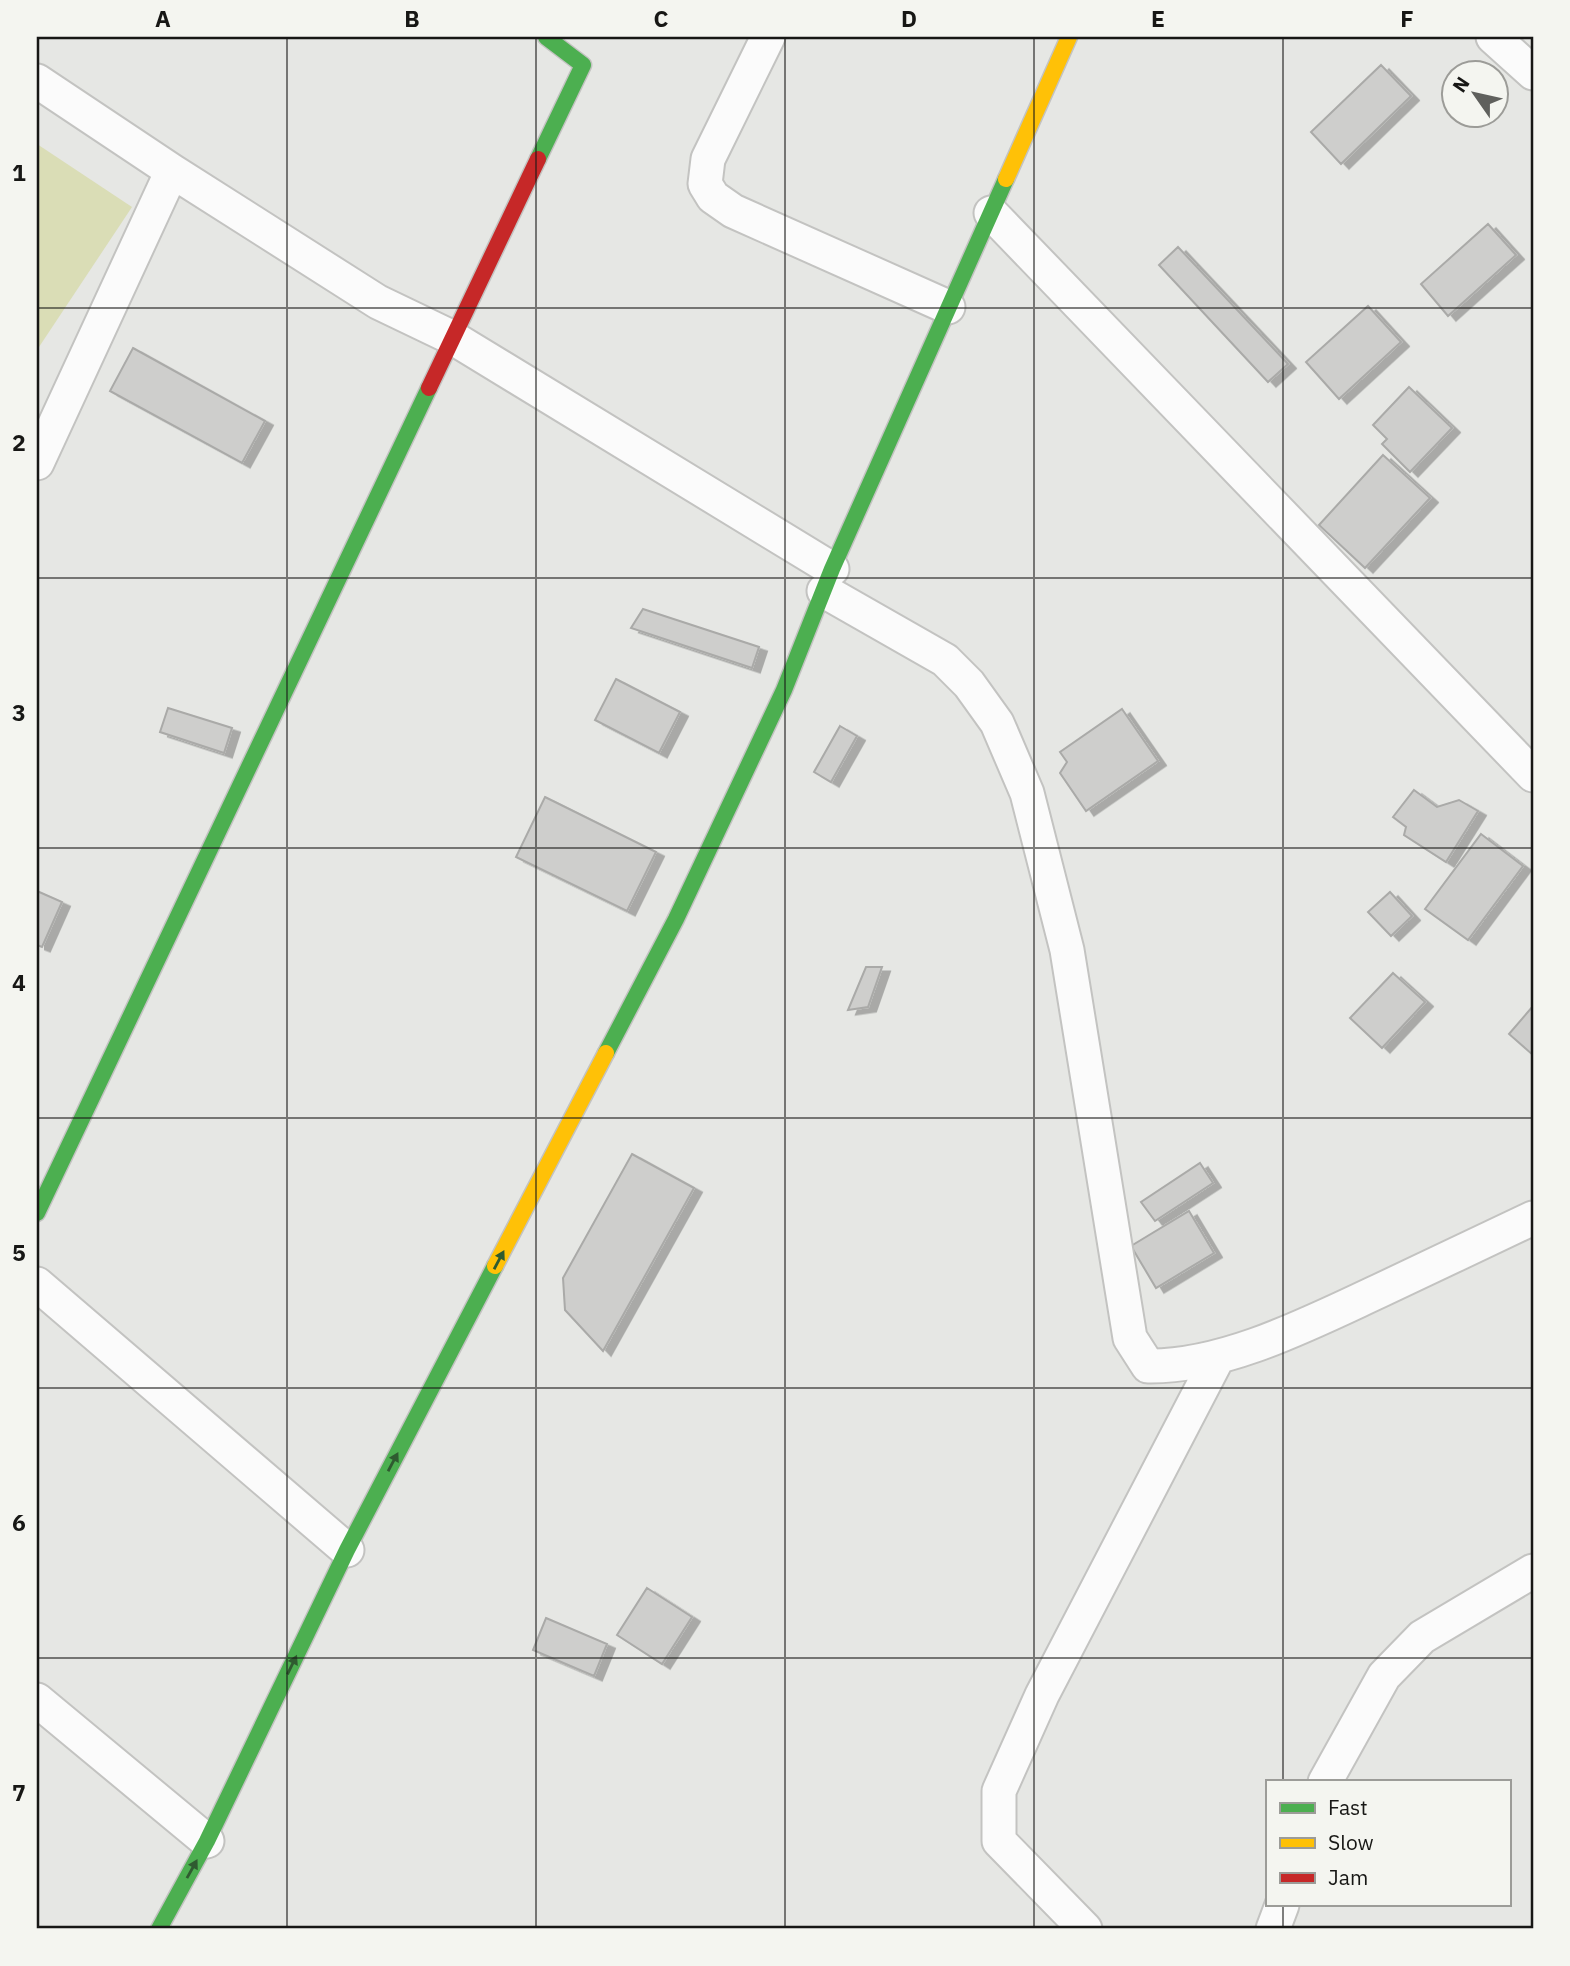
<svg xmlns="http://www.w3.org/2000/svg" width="1570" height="1966" viewBox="0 0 1570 1966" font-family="'IBM Plex Sans',sans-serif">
  <defs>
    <filter id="shadow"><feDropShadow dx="8" dy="4.5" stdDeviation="0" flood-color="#0004"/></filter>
  </defs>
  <rect width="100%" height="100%" fill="#e6e7e4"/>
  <path fill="#daddb6" d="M37,144L132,207L37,350Z"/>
  <path fill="#cececc" stroke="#aaaaa8" stroke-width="2" filter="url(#shadow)" d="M1381,65L1411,96L1341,164L1311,132Z
    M1488,224L1516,255L1448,316L1421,284Z
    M1178,247L1288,364L1268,382L1159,265Z
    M1368,306L1401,342L1339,399L1306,362Z
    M133,348L265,421L242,463L110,391Z
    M1409,387L1452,428L1410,472L1382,444L1387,439L1373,425Z
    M1383,455L1430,498L1365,568L1319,525Z
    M643,609L759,647L752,668L631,628Z
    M616,679L680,712L659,753L595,720Z
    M168,708L232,728L224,753L160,732Z
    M1122,709L1158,761L1086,811L1060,773L1067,762L1060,752Z
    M840,726L857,736L831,782L814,772Z
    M1414,790L1437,807L1459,800L1478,811L1446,862L1404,835L1406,827L1393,817Z
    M545,797L656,852L627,911L516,857Z
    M1481,834L1523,866L1468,940L1425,909Z
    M37,891L62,902L42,947L37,945Z
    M1390,892L1412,916L1391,936L1368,912Z
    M866,967H882L868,1007L848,1010Z
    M1393,973L1425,1002L1382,1048L1350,1018Z
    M1533,1006V1055L1509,1034Z
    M632,1154L694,1188L603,1351L565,1310L563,1278Z
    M1200,1163L1213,1183L1155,1221L1141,1202Z
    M1189,1211L1214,1253L1156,1288L1131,1246Z
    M647,1588L692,1617L662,1664L617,1635Z
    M546,1618L607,1644L594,1676L533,1650Z"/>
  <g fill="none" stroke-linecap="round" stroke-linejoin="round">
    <defs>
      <path id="street" d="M768,37L708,159L705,184L713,197L733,211L948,307
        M1493,37L1533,73
        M37,81L172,171L378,302L453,338L832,569
        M991,213L1533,775
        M37,463L172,171
        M824,591L945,660L969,684L997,723L1027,793L1067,950L1130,1338L1148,1366C1225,1367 1310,1323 1379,1291C1430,1267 1482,1242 1533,1218
        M37,1284L347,1550
        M37,1700L207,1841
        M1325,1782L1384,1676L1422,1637L1533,1571
        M1085,1929L999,1841V1791L1042,1695L1217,1359
        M1273,1929L1282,1905"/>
      <path id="fast" d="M538,159L583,65L546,37
        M606,1053L676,919L784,690L832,569L1006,179
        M37,1213L429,388
        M159,1929L207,1841L347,1550L495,1266"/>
      <path id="slow" d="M1006,179L1069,37
        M495,1266L606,1053"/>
      <path id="jam" d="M429,388L538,159"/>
    </defs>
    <use href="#street" stroke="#c3c3c1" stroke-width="37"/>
    <use href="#fast" stroke="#c3c3c1" stroke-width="19"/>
    <use href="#slow" stroke="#c3c3c1" stroke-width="19"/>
    <use href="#jam" stroke="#c3c3c1" stroke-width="19"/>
    <use href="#street" stroke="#fbfbfb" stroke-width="33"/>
    <use href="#fast" stroke="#4caf50" stroke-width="16"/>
    <use href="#slow" stroke="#ffc107" stroke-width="16"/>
    <use href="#jam" stroke="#c62828" stroke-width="16"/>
  </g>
  <defs><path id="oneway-solid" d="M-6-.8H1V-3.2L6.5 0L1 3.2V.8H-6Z" transform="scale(1.75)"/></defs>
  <g fill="#2f5b30">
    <use href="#oneway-solid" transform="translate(499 1260) rotate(-62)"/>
    <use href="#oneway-solid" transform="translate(393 1462) rotate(-62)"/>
    <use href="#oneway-solid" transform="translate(292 1665) rotate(-64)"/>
    <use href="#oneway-solid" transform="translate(192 1869) rotate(-61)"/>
  </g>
  <path fill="none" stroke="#171715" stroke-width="2" stroke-opacity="0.55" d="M287,37V1929M536,37V1929M785,37V1929M1034,37V1929M1283,37V1782M37,308H1533M37,578H1533M37,848H1533M37,1118H1533M37,1388H1533M37,1658H1533M1283,1905V1929"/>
  <rect width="1570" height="1966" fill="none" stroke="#f4f5f0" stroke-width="77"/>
  <rect x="1266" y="1780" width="245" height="126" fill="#f4f5f0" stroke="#9c9c98" stroke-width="2"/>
  <rect x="1280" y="1803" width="35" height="10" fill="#4caf50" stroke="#9c9c98" stroke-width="2"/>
  <text x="1328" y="1815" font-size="21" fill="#171715">Fast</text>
  <rect x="1280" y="1838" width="35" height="10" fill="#ffc107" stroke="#9c9c98" stroke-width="2"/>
  <text x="1328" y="1850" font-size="21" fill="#171715">Slow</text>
  <rect x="1280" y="1873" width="35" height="10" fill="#c62828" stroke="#9c9c98" stroke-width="2"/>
  <text x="1328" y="1885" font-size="21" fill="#171715">Jam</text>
  <g transform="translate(1475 94) rotate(304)"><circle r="33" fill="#f4f5f0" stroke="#9c9c98" stroke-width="2"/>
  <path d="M0-5L12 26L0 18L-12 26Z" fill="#5f605d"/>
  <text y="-10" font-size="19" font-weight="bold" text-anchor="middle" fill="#171715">N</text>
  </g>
  <rect x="38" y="38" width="1494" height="1889" fill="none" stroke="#171715" stroke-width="2.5"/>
  <g font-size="23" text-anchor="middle" font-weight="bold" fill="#171715">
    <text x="163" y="27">A</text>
    <text x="412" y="27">B</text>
    <text x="661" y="27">C</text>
    <text x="909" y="27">D</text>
    <text x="1158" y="27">E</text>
    <text x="1407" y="27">F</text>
    <text x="19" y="181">1</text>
    <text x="19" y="451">2</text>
    <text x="19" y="721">3</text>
    <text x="19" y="991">4</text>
    <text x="19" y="1261">5</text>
    <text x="19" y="1531">6</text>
    <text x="19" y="1801">7</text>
  </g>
</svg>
